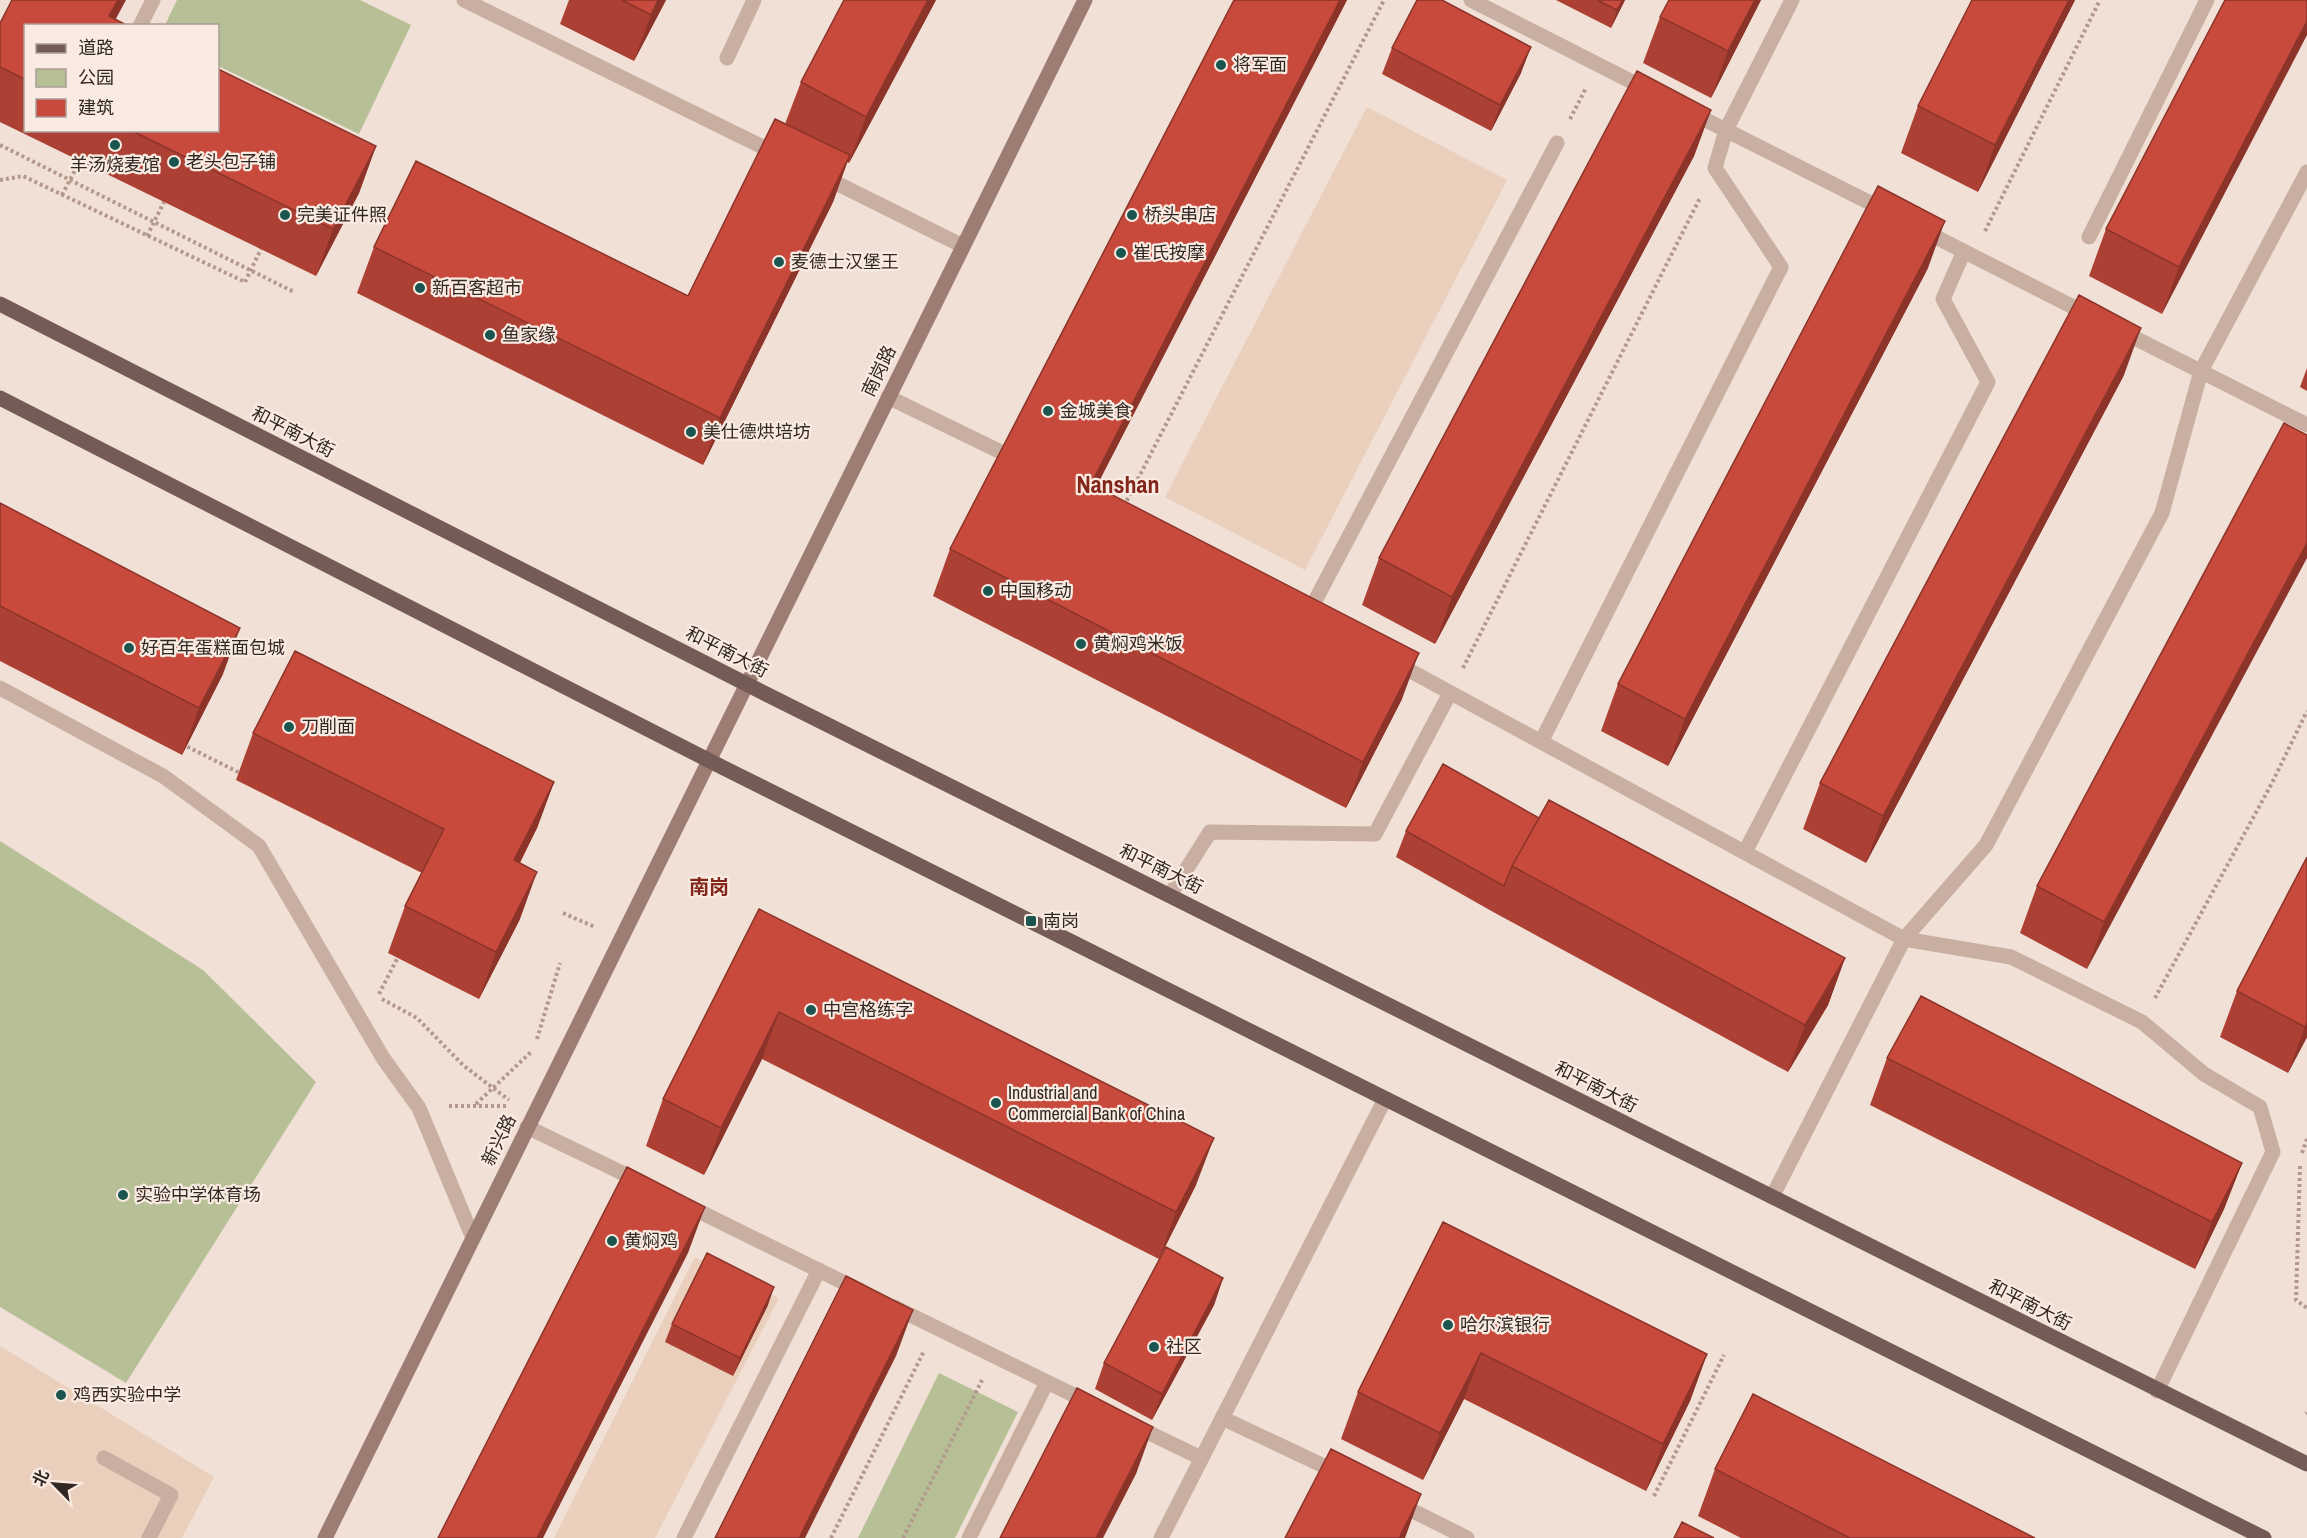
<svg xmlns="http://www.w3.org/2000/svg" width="2307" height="1538" viewBox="0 0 2307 1538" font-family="'Archivo Narrow','Noto Sans SC',sans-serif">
  <rect width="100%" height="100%" fill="#f1e0d5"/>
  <path fill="#b7bf96" d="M177,0H360L411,25L359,134L218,66V26L165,25Z
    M0,841L203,970L316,1082L126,1383L0,1307Z
    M939,1373L1018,1412L955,1538H858Z"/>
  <path fill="#e9cfbc" d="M1367,107L1507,180L1305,570L1165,497Z
    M695,1257L779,1298L655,1538H554Z
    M0,1346L214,1477L182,1538H0Z"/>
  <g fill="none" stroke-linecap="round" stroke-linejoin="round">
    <path stroke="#b4988c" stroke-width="4" stroke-dasharray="3 3" stroke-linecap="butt" d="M1570,119L1586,88
      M0,145L294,292
      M0,180L23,176L245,282
      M1985,231L2100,0
      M1124,506L1384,0
      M1463,668L1700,198
      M182,744L242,774
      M563,913L595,927
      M379,994L399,955
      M2155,998L2272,783L2307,711
      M382,999L417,1018L464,1066L509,1100
      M537,1039L560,963
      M476,1104L531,1052
      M449,1106H508
      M2302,1153L2307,1139
      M2300,1166L2296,1300L2307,1308
      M2306,1414L2307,1413
      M1654,1496L1724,1355
      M831,1538L924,1351
      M903,1538L982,1380"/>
    <path stroke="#c9aea2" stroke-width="15" d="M140,26L153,0
      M727,58L754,0
      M2089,237L2207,0
      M0,688L163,776L259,846L383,1058L419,1108L473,1238
      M1222,1418L1341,1474
      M104,1458L171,1495L149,1538
      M1397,1503L1467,1538"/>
    <path stroke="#c9aea2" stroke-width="15" d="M464,0L779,155
      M1471,0L1650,91
      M1690,112L1888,212
      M822,176L963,246
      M1920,229L2091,316
      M2121,331L2307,425
      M888,397L1007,455
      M1307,616L1557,143
      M1394,662L1904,939L2011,957L2142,1022L2204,1074L2260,1107L2273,1152L2157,1391
      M1541,742L1781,267L1715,168L1726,130L1792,0
      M1745,852L1988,382L1943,299L1964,251
      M1170,895L1210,832L1375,834L1450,693
      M527,1127L641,1182
      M1772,1197L1904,939L1986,845L2162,513L2201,371L2307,172
      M686,1205L861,1291
      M894,1307L1090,1403
      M1133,1425L1201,1458
      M684,1538L819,1270
      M969,1538L1047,1382
      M1161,1538L1385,1099"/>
    <path stroke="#9c7c73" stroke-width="15" d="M325,1538L1085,0"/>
    <path stroke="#755b55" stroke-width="15" d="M0,304L762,692L2307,1464
      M0,398L708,760L2264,1538"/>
    <path stroke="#b4988c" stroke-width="4" stroke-dasharray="3 3" stroke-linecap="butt" d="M62,195L80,161
      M147,236L164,202
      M245,282L261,249"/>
  </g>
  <path fill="#ac4034" d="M569,0H666L634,61L560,24Z
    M936,0L849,163L847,162L833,202L703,465L357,293L374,247L688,296L785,124L801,82Z
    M1234,0H1347L1096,487L1402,699L1346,808L933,596L950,549Z
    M1556,0H1625L1611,28Z
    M1761,0L1711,98L1643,63L1660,17Z
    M2075,0L1978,192L1901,153L1918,106Z
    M2307,0L2162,314L2089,276L2106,229Z
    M0,23L26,26V130H218L376,146L359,193L316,276L0,122Z
    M1392,48L1521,73L1491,131L1382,74Z
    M1711,110L1694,156L1435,644L1362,605L1379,558Z
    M1928,268L1668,766L1601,731L1618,684Z
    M2307,368V391L2300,387Z
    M2124,375L1866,863L1803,829L1820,783Z
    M2307,435L2087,969L2020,933L2037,886Z
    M0,503L223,674L182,755L0,661Z
    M253,733L554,782L537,828L520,863V919L479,999L388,953L405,906L422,873L236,780Z
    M1539,818L1845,958L1828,1005L1788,1072L1495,913L1396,857L1406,831Z
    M2307,857V1037L2288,1073L2220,1037L2237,991Z
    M759,909L1196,1185L1159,1259L762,1059L704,1175L646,1146L663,1099Z
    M1887,1058L2242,1163L2224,1209L2195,1269L1870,1105Z
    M1443,1222L1707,1354L1690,1401L1646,1491L1464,1399L1423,1480L1341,1439L1358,1392Z
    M1223,1278L1214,1305L1152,1420L1095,1389L1104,1363Z
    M768,1305L733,1376L665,1342L672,1324Z
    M1715,1469L2035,1538H1741L1698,1516Z"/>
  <path fill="#8c342a" d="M118,0H126L112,26L109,16Z
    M658,0H666L634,61L651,15Z
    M928,0H936L849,163L866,117Z
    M1340,0H1347L1074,530L1091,484Z
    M1623,0H1625L1611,28L1617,10Z
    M1755,0H1761L1711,98L1728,51Z
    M2069,0H2075L1978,192L1995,145Z
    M2307,21V35L2162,314L2179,267Z
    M1531,47L1521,73L1491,131L1500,105Z
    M1711,110L1694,156L1435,644L1452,597Z
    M376,146L359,193L316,276L333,229Z
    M850,155L833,202L703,465L720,418Z
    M1945,221L1928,268L1668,766L1685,719Z
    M2141,328L2124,375L1866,863L1883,816Z
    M2307,543V558L2087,969L2104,922Z
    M240,628L223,674L182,755L199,708Z
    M1419,653L1402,699L1346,808L1363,762Z
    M554,782L537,828L497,907L514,860Z
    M537,872L520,919L479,999L496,952Z
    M1845,958L1828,1005L1788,1072L1805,1025Z
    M779,1012L762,1059L704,1175L721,1128Z
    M2307,1023V1037L2288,1073L2305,1027Z
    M1214,1138L1196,1185L1159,1259L1176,1212Z
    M2242,1163L2224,1209L2195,1269L2212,1222Z
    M705,1207L688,1253L543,1538H537Z
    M1223,1278L1214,1305L1152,1420L1162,1394Z
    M774,1287L768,1305L733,1376L740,1358Z
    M913,1310L896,1356L805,1538H799Z
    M1481,1353L1464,1399L1423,1480L1440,1433Z
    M1707,1354L1690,1401L1646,1491L1663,1444Z
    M1153,1427L1136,1474L1103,1538H1096Z
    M1421,1494L1405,1538H1399Z"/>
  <path fill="#c84a3c" stroke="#8c342a" stroke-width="1.5" d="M12,0H118L109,16L128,26H26V80L0,67V23Z
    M622,0H658L651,15Z
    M844,0H928L866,117L801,82Z
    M1234,0H1340L1091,484L1419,653L1363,762L950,549Z
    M1417,0H1442L1531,47L1500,105L1392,48Z
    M1597,0H1623L1617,10Z
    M1669,0H1755L1728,51L1660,17Z
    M1972,0H2069L1995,145L1918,106Z
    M2225,0H2307V21L2179,267L2106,229Z
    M218,69L376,146L333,229L130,130H218Z
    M1637,71L1711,110L1452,597L1379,558Z
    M775,119L850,155L720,418L374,247L416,161L688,296Z
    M1878,186L1945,221L1685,719L1618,684Z
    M2079,295L2141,328L1883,816L1820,783Z
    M2284,423L2307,435V543L2104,922L2037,886Z
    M0,503L240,628L199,708L0,606Z
    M295,651L554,782L514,860L537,872L496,952L405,906L444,829L253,733Z
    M1443,764L1539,818L1512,866L1504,886L1406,831Z
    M1549,800L1845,958L1805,1025L1512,866Z
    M2307,857V1023L2305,1027L2237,991Z
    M759,909L1214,1138L1176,1212L779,1012L721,1128L663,1099Z
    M1921,996L2242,1163L2212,1222L1887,1058Z
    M627,1167L705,1207L537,1538H438Z
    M1443,1222L1707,1354L1663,1444L1481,1353L1440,1433L1358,1392Z
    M1166,1247L1223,1278L1162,1394L1104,1363Z
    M707,1253L774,1287L740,1358L672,1324Z
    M846,1276L913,1310L799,1538H715Z
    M1077,1388L1153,1427L1096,1538H1000Z
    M1753,1394L2035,1538H1850L1715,1469Z
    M1331,1449L1421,1494L1399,1538H1285Z
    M1682,1522L1714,1538H1674Z"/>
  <g fill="#1a5550" stroke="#f9ebe1" stroke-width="2">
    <circle cx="1221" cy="65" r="6"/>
    <circle cx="115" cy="145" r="6"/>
    <circle cx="174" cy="162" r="6"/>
    <circle cx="285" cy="215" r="6"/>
    <circle cx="1132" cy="215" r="6"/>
    <circle cx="1121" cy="253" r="6"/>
    <circle cx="779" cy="262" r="6"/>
    <circle cx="420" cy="288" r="6"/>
    <circle cx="490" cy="335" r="6"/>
    <circle cx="1048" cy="411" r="6"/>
    <circle cx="691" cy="432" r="6"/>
    <circle cx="988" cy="591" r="6"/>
    <circle cx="1081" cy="644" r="6"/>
    <circle cx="129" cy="648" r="6"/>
    <circle cx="289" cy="727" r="6"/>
    <rect x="1025" y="915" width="12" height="12" rx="3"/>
    <circle cx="811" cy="1010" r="6"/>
    <circle cx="996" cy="1103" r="6"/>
    <circle cx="123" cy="1195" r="6"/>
    <circle cx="612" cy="1241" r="6"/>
    <circle cx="1448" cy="1325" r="6"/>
    <circle cx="1154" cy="1347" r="6"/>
    <circle cx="61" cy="1395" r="6"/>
  </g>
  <g text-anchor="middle" stroke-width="4.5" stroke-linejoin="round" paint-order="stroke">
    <g font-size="18" fill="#332724" stroke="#f9ebe1" text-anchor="start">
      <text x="1233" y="71">将军面</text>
      <text x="186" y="168">老头包子铺</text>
      <text x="115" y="171" text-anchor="middle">羊汤烧麦馆</text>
      <text x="297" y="221">完美证件照</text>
      <text x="1144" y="221">桥头串店</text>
      <text x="1133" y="259">崔氏按摩</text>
      <text x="791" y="268">麦德士汉堡王</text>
      <text x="432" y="294">新百客超市</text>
      <text x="502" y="341">鱼家缘</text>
      <text x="1060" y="417">金城美食</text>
      <text x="703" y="438">美仕德烘培坊</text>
      <text x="1000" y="597">中国移动</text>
      <text x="1093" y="650">黄焖鸡米饭</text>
      <text x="141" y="654">好百年蛋糕面包城</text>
      <text x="301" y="733">刀削面</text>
      <text x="1043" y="927">南岗</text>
      <text x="823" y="1016">中宫格练字</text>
      <text x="1008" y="1099">Industrial and<tspan x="1008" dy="21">Commercial Bank of China</tspan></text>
      <text x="135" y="1201">实验中学体育场</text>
      <text x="624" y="1247">黄焖鸡</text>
      <text x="1460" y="1331">哈尔滨银行</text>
      <text x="1166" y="1353">社区</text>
      <text x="73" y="1401">鸡西实验中学</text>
    </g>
    <g font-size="18" fill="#332724" stroke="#f9ebe1">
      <text transform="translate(879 371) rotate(-64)" y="6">南岗路</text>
      <text transform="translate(293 432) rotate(27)" y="6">和平南大街</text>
      <text transform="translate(727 652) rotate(27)" y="6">和平南大街</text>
      <text transform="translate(1161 869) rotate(26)" y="6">和平南大街</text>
      <text transform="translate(1596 1087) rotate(27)" y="6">和平南大街</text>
      <text transform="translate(499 1140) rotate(-64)" y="6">新兴路</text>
      <text transform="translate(2030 1305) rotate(27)" y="6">和平南大街</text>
    </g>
    <g font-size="20" font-weight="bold" fill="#83261c" stroke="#f9ebe1">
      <text x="709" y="894">南岗</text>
    </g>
    <g font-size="24" font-weight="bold" fill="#83261c" stroke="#f9ebe1">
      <text x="1118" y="493">Nanshan</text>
    </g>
  </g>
  <rect x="24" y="24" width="195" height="108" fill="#f9ebe1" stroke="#aa9d95" stroke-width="1.5"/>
  <rect x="36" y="44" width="30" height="9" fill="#755b55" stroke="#aa9d95" stroke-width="1.5"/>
  <text x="78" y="54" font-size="18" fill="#332724">道路</text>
  <rect x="36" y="69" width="30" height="18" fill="#b7bf96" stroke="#aa9d95" stroke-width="1.5"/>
  <text x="78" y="84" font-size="18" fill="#332724">公园</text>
  <rect x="36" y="99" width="30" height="18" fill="#c84a3c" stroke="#aa9d95" stroke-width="1.5"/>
  <text x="78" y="114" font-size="18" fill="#332724">建筑</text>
  <g transform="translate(54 1484) rotate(295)" stroke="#f9ebe1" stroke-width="4.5" paint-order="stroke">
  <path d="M0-4.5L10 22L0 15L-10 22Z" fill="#332724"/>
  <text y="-9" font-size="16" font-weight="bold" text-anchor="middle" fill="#332724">北</text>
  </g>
</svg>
